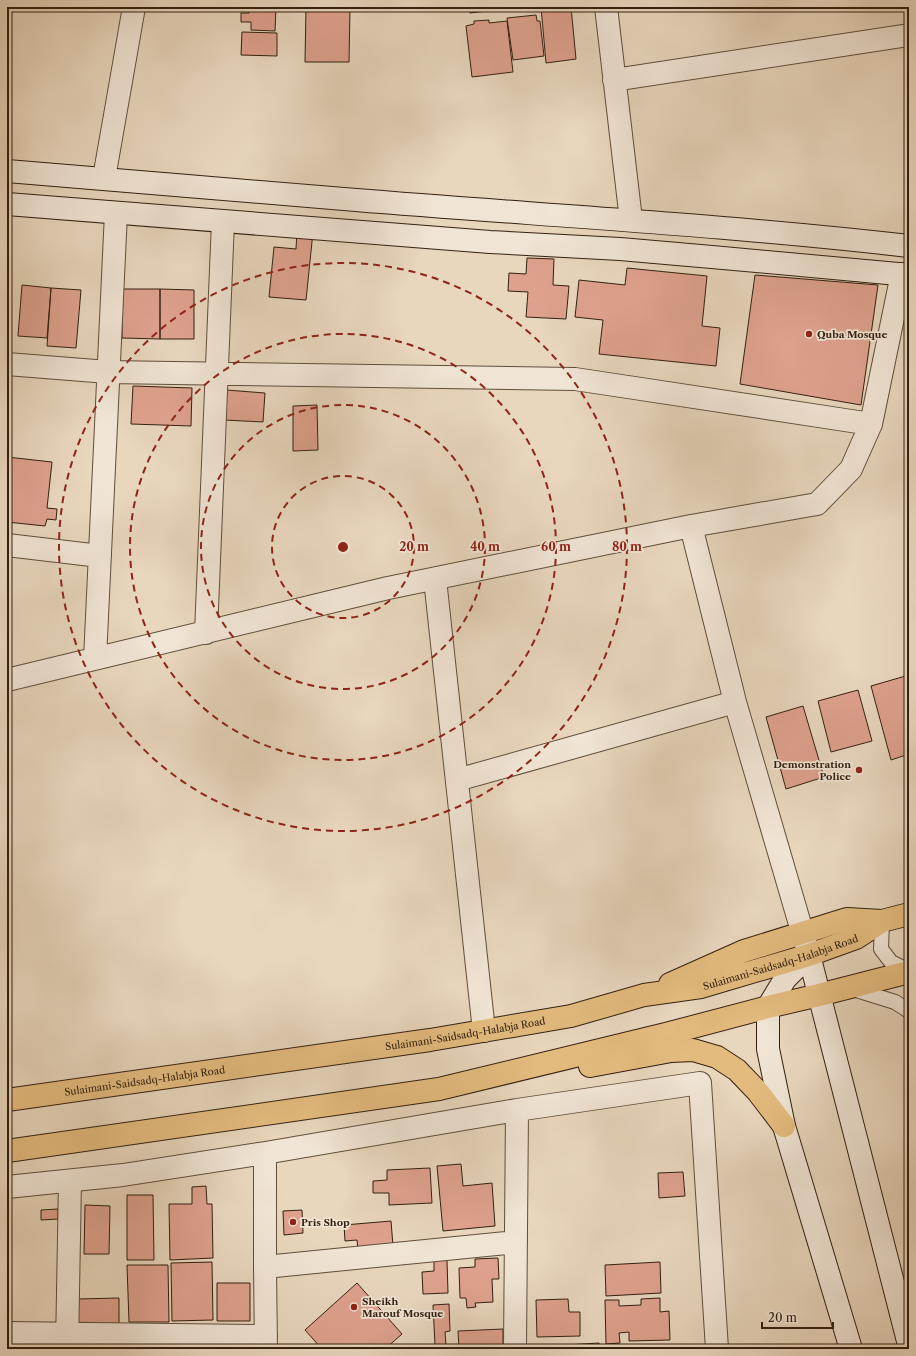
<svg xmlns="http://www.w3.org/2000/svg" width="916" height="1356" viewBox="0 0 916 1356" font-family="'Libre Caslon Text',serif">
  <rect width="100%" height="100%" fill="#e8d6bd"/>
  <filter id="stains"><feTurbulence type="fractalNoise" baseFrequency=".005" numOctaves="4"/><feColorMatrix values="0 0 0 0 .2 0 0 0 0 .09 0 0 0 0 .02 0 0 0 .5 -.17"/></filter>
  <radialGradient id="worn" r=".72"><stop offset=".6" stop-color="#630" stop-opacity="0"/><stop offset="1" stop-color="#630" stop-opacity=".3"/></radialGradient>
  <path fill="#dea18e" stroke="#332010" d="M241,7H276L275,31L251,30V22H241V13H249V8Z
    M306,7H350L349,62H305Z
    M469,7H486L487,11L470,13Z
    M541,7H571L576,59L546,63Z
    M536,15L537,21H540L544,56L513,60L507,18Z
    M489,20V23L507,21L513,72L472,77L466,26L474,24V21Z
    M242,32L277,33V56L241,55Z
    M297,231L313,232L306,300L269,297L274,247L296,249Z
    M527,258L554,259L553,285L569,286L566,319L526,317L528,292L508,291L509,273L526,274Z
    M627,268L707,276L702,326L720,328L716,366L599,354L603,320L575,317L579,280L625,285Z
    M755,275L878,285L861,405L740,384Z
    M22,285L51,288L47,338L18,336Z
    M51,288L81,290L76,348L47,346Z
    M122,289H160V339L122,338Z
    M160,289L194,290V339H160Z
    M133,386L192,388L191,426L131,424Z
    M226,390L265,393L263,422L224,420Z
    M317,405L318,450L293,451V406Z
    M7,457L52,462L47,508L57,509L56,520L47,519L45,526L7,522Z
    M909,675V754L891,760L871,686Z
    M858,690L872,741L831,752L818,701Z
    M803,706L824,777L786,789L766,717Z
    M461,1164L463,1186L492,1183L495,1226L443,1231L437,1166Z
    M430,1168L432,1203L389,1205V1193H373V1181L387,1180V1170Z
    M683,1172L685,1196L659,1198L658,1173Z
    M206,1186L207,1204H212L213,1258L170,1260L169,1204H192V1187Z
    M127,1195H153L154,1260H127Z
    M85,1205L110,1206L109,1254H84Z
    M58,1209V1219L41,1220V1210Z
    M302,1210L303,1233L284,1235L283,1211Z
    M391,1221L393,1246L358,1249L357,1240L345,1241L344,1225Z
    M498,1258L499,1279H492L493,1302L475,1303L476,1307L467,1308L466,1298H460L459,1268L475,1267V1259Z
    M434,1260H447L448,1293L423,1294L422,1272L434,1271Z
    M212,1262L213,1320L172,1321L171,1263Z
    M660,1262L661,1293L606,1296L605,1265Z
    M127,1265H168L169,1322H129Z
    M217,1283H250V1321H217Z
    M357,1283L402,1334L385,1349H322L305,1330Z
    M119,1298V1324L78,1325V1299Z
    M660,1298V1312L669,1311L670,1340L629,1341V1332L619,1333L620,1343L606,1344L605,1300H619V1306L641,1305V1299Z
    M568,1299L569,1312H580V1336L537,1337L536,1300Z
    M449,1304L450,1331L445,1332L446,1345H435L433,1305Z
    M503,1329V1349H459L458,1331Z
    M599,1343L600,1349H549V1346Z"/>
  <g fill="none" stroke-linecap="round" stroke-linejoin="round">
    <defs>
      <path id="lane" d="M882,921L881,949L891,962L909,971
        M850,988L895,1002L909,1011"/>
      <path id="street" d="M606,7L631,220
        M614,80L909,35
        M104,178L134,7
        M7,364L108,372L575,379L871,424
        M691,526L735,702L809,955
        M7,545L100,556
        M435,579L484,1031
        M206,633L223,221
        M95,659L116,213
        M7,680L388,588L691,526L817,504L851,469L871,424L902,274
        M457,780L735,702
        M265,1153V1267L266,1349
        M7,1187L123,1175L265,1153L517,1110L700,1083L717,1349
        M265,1267L516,1242
        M7,1333L266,1336
        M67,1348L70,1181
        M515,1349L517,1110"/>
      <path id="secondary" d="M7,171C123,180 240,191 356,200C540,215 725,225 909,246
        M7,204L490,242L620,249L712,257L909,275
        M809,955L785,979L768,1007V1049L784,1126L851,1349
        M809,955L909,1345"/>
      <g id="highway">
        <path d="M670,984L744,951L847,919L882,921"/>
        <path d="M590,1066L671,1051L693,1050L717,1057L737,1070L758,1092L784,1126"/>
        <path id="s1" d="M7,1100L430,1040L571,1016L644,995L701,987L809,955L856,938L882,921L909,914"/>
        <path d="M7,1151L439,1089L666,1034L768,1007L819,995L909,972"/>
      </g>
    </defs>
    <use href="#lane" stroke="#604e3b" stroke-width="16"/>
    <use href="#street" stroke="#604e3b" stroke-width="24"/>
    <use href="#secondary" stroke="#332010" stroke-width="24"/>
    <use href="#highway" stroke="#332010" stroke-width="24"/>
    <use href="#lane" stroke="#f0e4d4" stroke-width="14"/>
    <use href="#street" stroke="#f0e4d4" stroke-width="22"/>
    <use href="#secondary" stroke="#f0e4d4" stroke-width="22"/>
    <use href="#highway" stroke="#e4bb7e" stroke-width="22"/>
  </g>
  <g fill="none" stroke="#8f2418" stroke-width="2" stroke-dasharray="7 5">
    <circle cx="343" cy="547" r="71"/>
    <circle cx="343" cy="547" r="142"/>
    <circle cx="343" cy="547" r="213"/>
    <circle cx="343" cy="547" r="284"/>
  </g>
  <g fill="#8f2418" stroke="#f0e4d4" stroke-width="1.5">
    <circle cx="809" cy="334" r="4"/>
    <circle cx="859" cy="770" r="4"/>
    <circle cx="293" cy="1222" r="4"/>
    <circle cx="354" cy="1307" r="4"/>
  </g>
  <g text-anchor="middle" stroke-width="3.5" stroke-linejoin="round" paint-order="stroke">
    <g font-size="10" font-weight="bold" fill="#332010" stroke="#f0e4d4" text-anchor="start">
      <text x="817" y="338">Quba Mosque</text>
      <text x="851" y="768" text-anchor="end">Demonstration<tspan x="851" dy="12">Police</tspan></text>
      <text x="301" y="1226">Pris Shop</text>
      <text x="362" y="1305">Sheikh<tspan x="362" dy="12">Marouf Mosque</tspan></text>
    </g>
    <g font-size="10" fill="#332010" stroke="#f0e4d4">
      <text dy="4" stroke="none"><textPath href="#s1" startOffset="787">Sulaimani-Saidsadq-Halabja Road</textPath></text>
      <text dy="4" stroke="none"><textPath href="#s1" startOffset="463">Sulaimani-Saidsadq-Halabja Road</textPath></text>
      <text dy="4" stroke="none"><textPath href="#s1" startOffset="139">Sulaimani-Saidsadq-Halabja Road</textPath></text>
    </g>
  </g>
  <circle cx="343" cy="547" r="6" fill="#8f2418" stroke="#f0e4d4" stroke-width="2"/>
  <g font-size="12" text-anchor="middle" font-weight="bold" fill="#8f2418" stroke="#f0e4d4" stroke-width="3.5" stroke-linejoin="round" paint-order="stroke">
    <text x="414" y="551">20 m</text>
    <text x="485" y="551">40 m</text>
    <text x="556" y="551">60 m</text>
    <text x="627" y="551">80 m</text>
  </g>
  <rect width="916" height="1356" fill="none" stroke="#e8d6bd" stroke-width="24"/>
  <rect x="8" y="8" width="900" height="1340" fill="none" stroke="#332010" stroke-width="2"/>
  <rect x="12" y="12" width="892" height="1332" fill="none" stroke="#332010"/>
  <path d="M762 1322v6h71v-6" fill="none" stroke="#332010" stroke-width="2"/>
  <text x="768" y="1322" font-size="12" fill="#332010" stroke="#f0e4d4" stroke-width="3" paint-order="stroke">20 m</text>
  <rect width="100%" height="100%" filter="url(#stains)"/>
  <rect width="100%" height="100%" fill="url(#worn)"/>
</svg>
